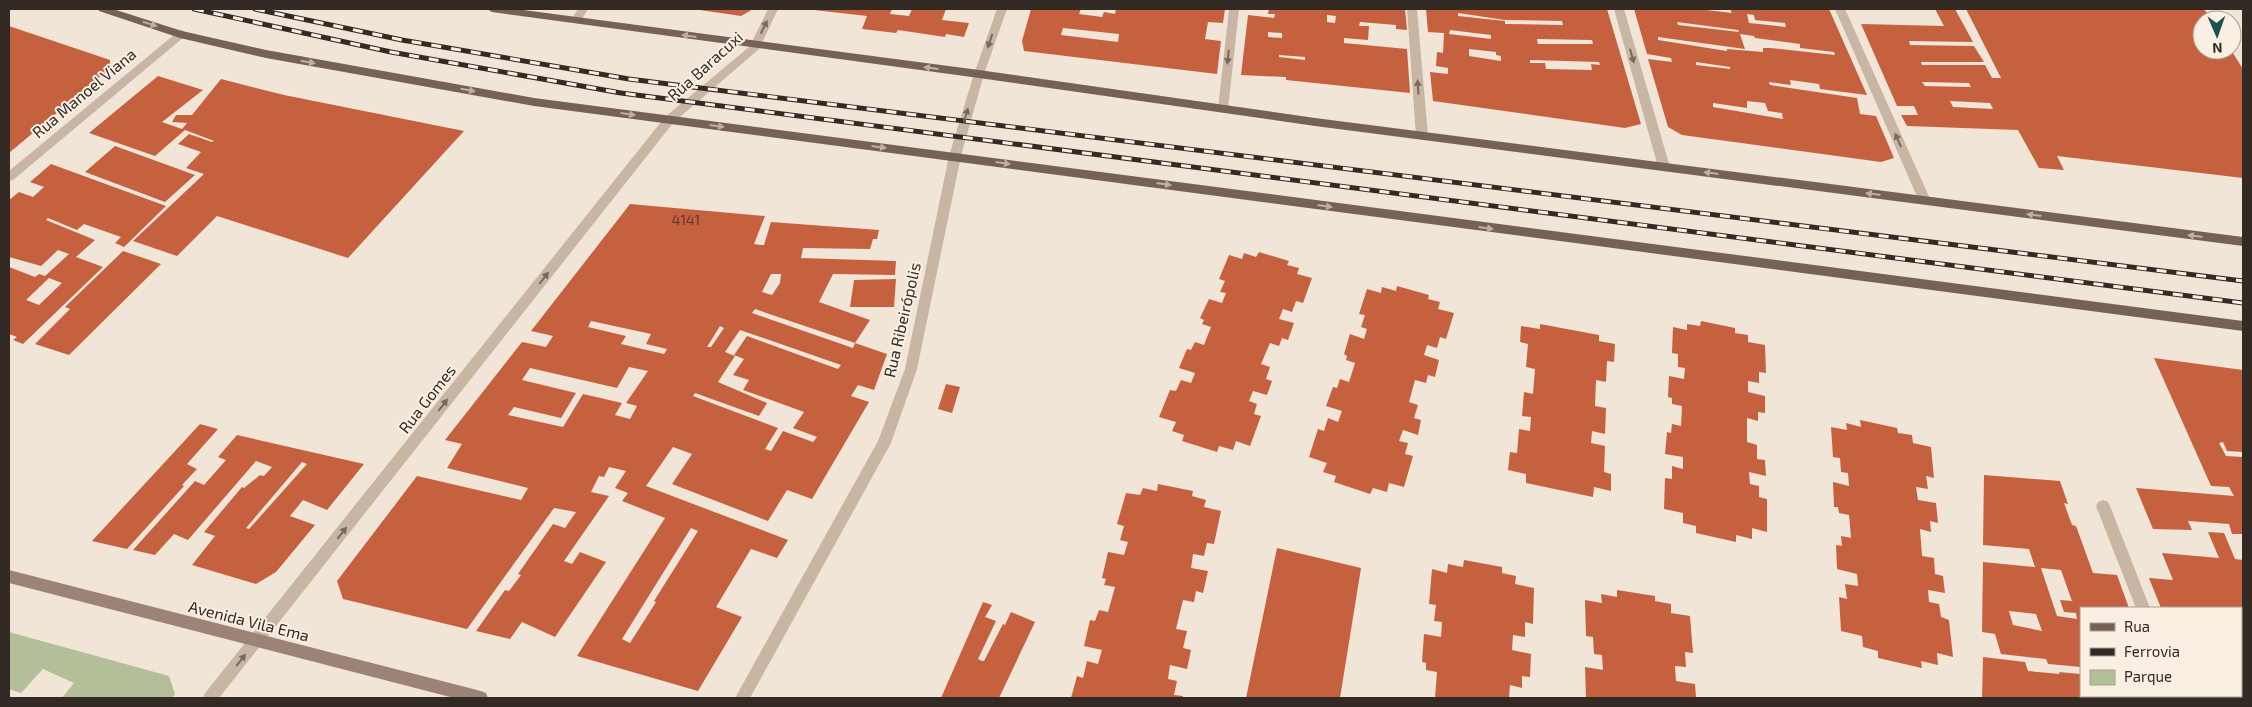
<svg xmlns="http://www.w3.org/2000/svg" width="2252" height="707" viewBox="0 0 2252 707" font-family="'Exo 2',sans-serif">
  <rect width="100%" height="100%" fill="#f1e5d7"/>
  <path fill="#b2bf98" d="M9,632L169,676L175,694L172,698H62L74,683L43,669L21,693L9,689Z"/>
  <path fill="#c66140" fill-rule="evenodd" d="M693,9H753L741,16Z
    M805,9H892L890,14L909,16L912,9H946L942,20L969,23L964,37L946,34L945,37L898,30L896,33L862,29L867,16Z
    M1031,9H1081L1079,14L1102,17L1104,12L1115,14L1116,9H1225L1223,23L1208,22L1205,39L1221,41L1217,74L1024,51L1022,41ZM1063,28L1119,34L1118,42L1061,35Z
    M1269,9H1405L1407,30L1396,29V25L1360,22L1359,26H1369L1368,40L1344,38V43L1407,49L1410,93L1286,80V77L1241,75L1248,15L1274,18L1275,14H1268ZM1327,15L1336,16L1335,23L1327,22ZM1268,32L1282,33V38L1268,37ZM1279,55L1305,57V60L1279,57Z
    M1426,9H1607L1641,124L1625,128L1433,101L1430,72L1448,74V68L1436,66L1437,52L1443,53L1444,33L1428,32ZM1458,13L1505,20L1562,21L1563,25L1505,24V21L1458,16ZM1450,30L1491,35V39L1449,34ZM1537,39L1592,40L1593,44H1538ZM1469,49L1496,52V55L1501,56V61L1469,56ZM1530,60L1599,62L1600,65L1591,64L1592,70L1546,69L1545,63H1530Z
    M1634,9H1698L1732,13L1730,9H1829L1867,95L1820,89L1819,84L1790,80L1791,85L1769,82L1770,85L1857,98L1860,114L1876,116L1894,158L1881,162L1682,135L1668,127L1648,59L1672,62L1671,58L1647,54ZM1747,14L1754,15L1755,20L1785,23L1786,27L1749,23ZM1677,22L1738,30L1739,32L1678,25ZM1740,34L1754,36L1755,38L1800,44V48L1834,52L1835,55L1770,48H1763V52L1727,49V51L1658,40V37L1745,49ZM1696,62L1730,67V69L1696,65ZM1747,101L1765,103L1768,111L1782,113L1783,119L1713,107V103L1747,108Z
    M1935,9H1955L1973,42L1909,41L1910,45L1974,46L1984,62H1921L1922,65H1985L1992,78H2001L1966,9H2204L2212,20H2202V50H2231L2243,69V178L2057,156L2064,170L2039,168L2018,130L1907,126L1901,115H1918L1914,106H1897L1861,24L1944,26ZM1922,82L1969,83L1971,87L1925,86ZM1950,101L1990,103L1993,109L1953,107Z
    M9,26L110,60V62L108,70L9,153Z
    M158,76L203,90L162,122L182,129L187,123L172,122L176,115H192L221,79L284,95L464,131L348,258L217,216L177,256L133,241L204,174L186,168L201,152L178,144L189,134L212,142L214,141L185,130L155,156L89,133Z
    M115,146L195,175L165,202L85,172Z
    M51,164L166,206L124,247L115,243L121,237L84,224L77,230L48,218L46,220L95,240L76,257L103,267L23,344L13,340L17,337L9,334V267L35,277L39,274L45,276L69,254L58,250L41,266L9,257V200L19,192L33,197L44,187L30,182ZM49,278L62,283L39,305L26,300Z
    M630,204L765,216L754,244L761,245H764L771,222L879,230L877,239H873L870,249L803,248L801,258L896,261L895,275L833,274L819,302L870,320L855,343L755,309L752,313L853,348L855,343L887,354L874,390L858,385L851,396L869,402L812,499L787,490L768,521L672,484L692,454L673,447L646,486L788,540L777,558L751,549L716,607L742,617L698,691L577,656L665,518L622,501L628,493L615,488L626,471L609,467L604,477L599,476L591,492L609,496L564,561L572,564L580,552L606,562L555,637L522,622L510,639L476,631L505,590L509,591L521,575L518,574L553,524L565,528L576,512L554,508L467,629L343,599L337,581L417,476L521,500L528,488L447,468L462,444L445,440L522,342L546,347L553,336L531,331ZM771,274H781L780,283L772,295L762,292ZM591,321L651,334L646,344L667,349L664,354L621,344L626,336L588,327ZM720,326L724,328L711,347H707ZM740,330L841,365L838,369L747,336L734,355L744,359L733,375L749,380L743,390L804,412L793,428L817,437L813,442L783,431L771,451L765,449L778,428L693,396L695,393L759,416L767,403L718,382L735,356L725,352ZM629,367L648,371L626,403L637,406L630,419L615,415L622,403L583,394L563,427L508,415L514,407L561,418L576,393L522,380L530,368L617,388ZM691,528L698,531L654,601L656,602L630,643L622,639Z
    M123,251L161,264L69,355L35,344L70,309L65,307Z
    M1259,252L1289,261L1287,265L1299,268L1297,274L1312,278L1303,303L1296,301L1292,312L1283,309L1279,319L1294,323L1288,340L1282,338L1279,346L1270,343L1261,364L1270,367L1266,379L1272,381L1267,395L1253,391L1249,401L1257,404L1254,414L1261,416L1250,446L1236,441L1233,450L1219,446L1217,452L1182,441L1184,435L1172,431L1176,422L1159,417L1170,390L1176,391L1181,380L1191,383L1195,373L1179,368L1187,349L1191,350L1195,342L1204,345L1211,327L1202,324L1204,320L1200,318L1209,299L1222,303L1226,293L1220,292L1225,281L1219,279L1229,255L1242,259L1244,253L1256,257Z
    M896,279L894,307H850L854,280Z
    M1397,286L1429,295L1428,299L1440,302L1438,309L1454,313L1446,339L1440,337L1437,348L1427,345L1424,355L1439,360L1435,377L1428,375L1426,383L1415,380L1409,402L1418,405L1414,418L1421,420L1418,435L1403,430L1399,441L1408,443L1405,454L1413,456L1404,487L1389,483L1387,492L1373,488L1370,494L1334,482L1336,476L1323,472L1327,463L1309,457L1318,429L1324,431L1328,418L1338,422L1342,411L1326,406L1333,387L1337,388L1340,379L1349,382L1355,363L1346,360L1347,356L1344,354L1350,334L1364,339L1367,329L1361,327L1365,315L1359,314L1367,289L1381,293L1382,287L1396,291Z
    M1701,321L1735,328V333L1748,335V342L1765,345L1766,373L1759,372V383L1748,381V392L1765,396V413L1758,412V421L1747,418V442L1757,445V459L1765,460L1766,476L1749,472L1750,484L1759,486V497L1767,499V532L1752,528V539L1736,535V542L1696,533V526L1683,523V513L1664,509L1665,478L1672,479V466L1683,469V457L1665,454L1667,432L1671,433L1672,424L1681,426L1682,406L1672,404V398L1668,397L1669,376L1684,379L1685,368L1678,367V354L1672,353L1673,327L1687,330V324L1700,326Z
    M1540,324L1599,335V341L1615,344L1614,362L1607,361L1606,382L1596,380L1595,406L1606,408L1605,434L1592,431L1591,443L1605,446L1604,472L1611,474V491L1594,487L1593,497L1526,483V474L1508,470L1510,452L1517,453L1519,429L1530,431L1531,417L1522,416L1524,392L1533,394L1535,369L1526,367L1528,344L1520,342L1521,326L1540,329Z
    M2154,358L2243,370V452L2227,451L2223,442L2219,443L2226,456L2243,457V534H2232L2229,524L2188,521L2192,530L2153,529L2136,488L2234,496L2229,487L2211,486Z
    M946,384L960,387L952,413L938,409Z
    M1860,420L1897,428L1898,433L1912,435L1913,443L1931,447L1934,478L1926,476L1928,489L1916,487L1918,500L1936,503L1938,523L1930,521L1931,532L1920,529L1922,556L1934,558L1935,574L1943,576L1945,593L1928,590L1929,602L1939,604L1941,617L1949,620L1953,657L1937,653L1938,665L1921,661L1922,668L1878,658V651L1863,647L1862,636L1841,631L1839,597L1847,599L1845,584L1858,586L1857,574L1837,569L1836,545L1842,546L1841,536L1851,538L1849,515L1839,513L1838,507H1834L1833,482L1849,486L1848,473L1841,472L1840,458L1833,457L1831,427L1847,430L1846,423L1861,427Z
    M200,424L218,429L187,464L197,469L182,485L184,486L127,549L92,541Z
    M237,435L364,464L327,510L303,500L290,516L315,525L276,572L256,584L192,565L215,536L204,532L242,487L244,488L260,475L264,476L272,467L256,461L188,540L174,534L155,555L133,550L195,481L204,485L226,460L218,457ZM302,462L307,464L249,529L246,528Z
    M1984,475L2060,481L2068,504L2064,503L2072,525L2076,526L2093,573L2117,575L2129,608H2081V667L2048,664L2046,659L2001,654L1995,634L1982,632L1983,562L2035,567L2029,549L1983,545ZM2041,568L2061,570L2072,601L2060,600L2064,612L2076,613L2077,619L2057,616ZM2009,611L2036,614L2042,631L2013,625Z
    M1158,484L1193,491L1192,496L1206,500L1204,507L1221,511L1214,544L1207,543L1204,556L1193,554L1191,568L1208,571L1203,593L1196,591L1194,602L1183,600L1176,629L1187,631L1183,648L1191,650L1187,669L1170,665L1168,679L1177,681L1174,695L1183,696L1182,698H1071L1077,676L1083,678L1087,661L1098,664L1102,650L1084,646L1090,620L1095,621L1099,610L1108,612L1115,587L1104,585L1106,579L1102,578L1108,552L1124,555L1128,542L1120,540L1124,526L1117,524L1126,493L1140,495L1143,488L1157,491Z
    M2208,532L2224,533L2235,559L2243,560V667L2241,661V608H2161L2149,578L2173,580L2162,553L2219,558Z
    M1277,548L1361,568L1340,698H1246Z
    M1464,560L1502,567V573L1516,576L1515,584L1534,588L1533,624L1525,622V637L1513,635L1512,650L1531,654L1530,677L1522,676V688L1510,685L1509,698H1435L1437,672L1426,670V663L1422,662L1424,634L1441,637L1442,622L1434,621L1436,605L1429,604L1432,569L1447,573L1448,564L1463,567Z
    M1617,590L1655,596V601L1671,604V613L1690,616L1693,653L1685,652L1686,667L1675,666L1676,681L1695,684L1696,698L1586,697L1585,667L1603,670L1602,655L1594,654L1593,637L1586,636L1585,600L1602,603L1601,594L1617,597Z
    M983,602L992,605L985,617L996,621L978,659L982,661H984L1003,624L1005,625L1011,612L1035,622L999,698H941Z
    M1983,657L2025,662L2028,671L2060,674L2059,672L2081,674V696H2151L2152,698H1982Z
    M2241,678L2243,698H2196L2195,696H2241Z"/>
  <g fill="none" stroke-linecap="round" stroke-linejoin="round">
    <path fill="#c8b5a3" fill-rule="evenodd" d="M578,9H588L580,22L576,23L571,20Z
      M768,9H778L759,49H751L750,46Z
      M997,9H1007L984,74L961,156L917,369L891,443L750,698H735L878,441L905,369L949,156L974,74Z
      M1229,9H1239L1228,109L1223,113L1218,109Z
      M1407,9H1417L1428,136L1422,140L1416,136Z
      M1614,9H1624L1670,167L1668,170H1660L1658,167Z
      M1835,9H1845L1931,201L1929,204H1921L1919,201Z
      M180,30L184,31V37L13,180L9,181V171Z
      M2103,500L2108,502L2110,506L2150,608H2136L2096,506L2098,502Z
      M2170,696H2184L2185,698H2171Z"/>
    <path fill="#c8b5a3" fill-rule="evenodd" d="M755,42L760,46L759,49L673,123L219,698H203L205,693L665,117Z"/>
    <path fill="#9c8375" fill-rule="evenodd" d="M9,570L481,691L486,693L488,698H454L9,583Z"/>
    <path fill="#766156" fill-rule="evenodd" d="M98,9H113L182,31L266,50L534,98L2243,321V331L534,106L266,58L180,38L99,11Z
      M487,9H516L979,70L1315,118L2243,237V246L1315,126L979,78L492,12Z"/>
    <defs>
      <path id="rail" d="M194,9L391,52L621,93L2243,303
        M255,9L402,40L629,79L2243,281"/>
    </defs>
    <use href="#rail" stroke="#332a25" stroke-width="5"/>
    <use href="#rail" stroke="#f9efe3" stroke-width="3" stroke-dasharray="10" stroke-linecap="butt"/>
  </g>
  <defs><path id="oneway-solid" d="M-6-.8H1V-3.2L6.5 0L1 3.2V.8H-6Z" transform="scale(1.25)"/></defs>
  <g fill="#beafa4">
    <use href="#oneway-solid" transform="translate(150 24) rotate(18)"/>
    <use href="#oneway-solid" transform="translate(689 36) rotate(-172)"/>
    <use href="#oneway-solid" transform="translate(308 62) rotate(10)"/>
    <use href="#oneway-solid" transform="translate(931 68) rotate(-173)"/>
    <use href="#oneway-solid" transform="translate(468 90) rotate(10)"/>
    <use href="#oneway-solid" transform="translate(628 114) rotate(8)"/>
    <use href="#oneway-solid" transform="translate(717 126) rotate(7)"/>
    <use href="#oneway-solid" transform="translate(879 147) rotate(7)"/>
    <use href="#oneway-solid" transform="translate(1003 163) rotate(8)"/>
    <use href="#oneway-solid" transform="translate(1711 173) rotate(-173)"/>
    <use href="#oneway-solid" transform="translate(1164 184) rotate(8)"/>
    <use href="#oneway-solid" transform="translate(1873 194) rotate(-173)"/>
    <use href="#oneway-solid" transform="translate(1325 206) rotate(8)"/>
    <use href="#oneway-solid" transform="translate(2034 215) rotate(-173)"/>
    <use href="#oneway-solid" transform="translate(1486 228) rotate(8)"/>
    <use href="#oneway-solid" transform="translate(2195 236) rotate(-173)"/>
  </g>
  <g fill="#76695e">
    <use href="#oneway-solid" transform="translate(764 27) rotate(-64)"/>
    <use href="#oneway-solid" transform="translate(990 41) rotate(109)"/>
    <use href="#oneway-solid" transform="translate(1632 56) rotate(74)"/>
    <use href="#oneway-solid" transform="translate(1228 57) rotate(96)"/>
    <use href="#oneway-solid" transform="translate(1418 87) rotate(-94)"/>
    <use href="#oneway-solid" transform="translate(966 115) rotate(-74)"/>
    <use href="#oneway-solid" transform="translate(1898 140) rotate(-114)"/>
    <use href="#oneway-solid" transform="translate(544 278) rotate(-52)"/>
    <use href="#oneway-solid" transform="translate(443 405) rotate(-52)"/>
    <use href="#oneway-solid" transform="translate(342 533) rotate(-52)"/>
    <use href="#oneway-solid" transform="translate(241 660) rotate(-52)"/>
  </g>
  <g text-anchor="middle" stroke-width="4" stroke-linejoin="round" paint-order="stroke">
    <g font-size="14" fill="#58382c">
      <text x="686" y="225">4141</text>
    </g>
    <g font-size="16" fill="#332a25" stroke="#f9efe3">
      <text transform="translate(705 66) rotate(-42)" y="6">Rua Baracuxi</text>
      <text transform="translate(84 93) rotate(-40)" y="6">Rua Manoel Viana</text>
      <text transform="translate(902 320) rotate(-77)" y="6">Rua Ribeirópolis</text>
      <text transform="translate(427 399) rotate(-52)" y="6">Rua Gomes</text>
      <text transform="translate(249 621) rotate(14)" y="6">Avenida Vila Ema</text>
    </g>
  </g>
  <rect width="2252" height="707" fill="none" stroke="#332a25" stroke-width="20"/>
  <rect x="2080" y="607" width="162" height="90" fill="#f9efe3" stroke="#aaa097"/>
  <rect x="2090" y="623" width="25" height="8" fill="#766156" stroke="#aaa097"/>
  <text x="2124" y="632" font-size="15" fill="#332a25">Rua</text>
  <rect x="2090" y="648" width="25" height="8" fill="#332a25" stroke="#aaa097"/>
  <text x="2124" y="657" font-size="15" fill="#332a25">Ferrovia</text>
  <rect x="2090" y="670" width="25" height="15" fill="#b2bf98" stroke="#aaa097"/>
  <text x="2124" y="682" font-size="15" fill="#332a25">Parque</text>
  <g transform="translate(2217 35) rotate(178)"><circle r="24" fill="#f9efe3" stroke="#aaa097"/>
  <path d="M0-4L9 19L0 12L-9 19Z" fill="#1b5054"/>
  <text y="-8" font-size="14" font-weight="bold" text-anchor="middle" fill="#332a25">N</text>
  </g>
</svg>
